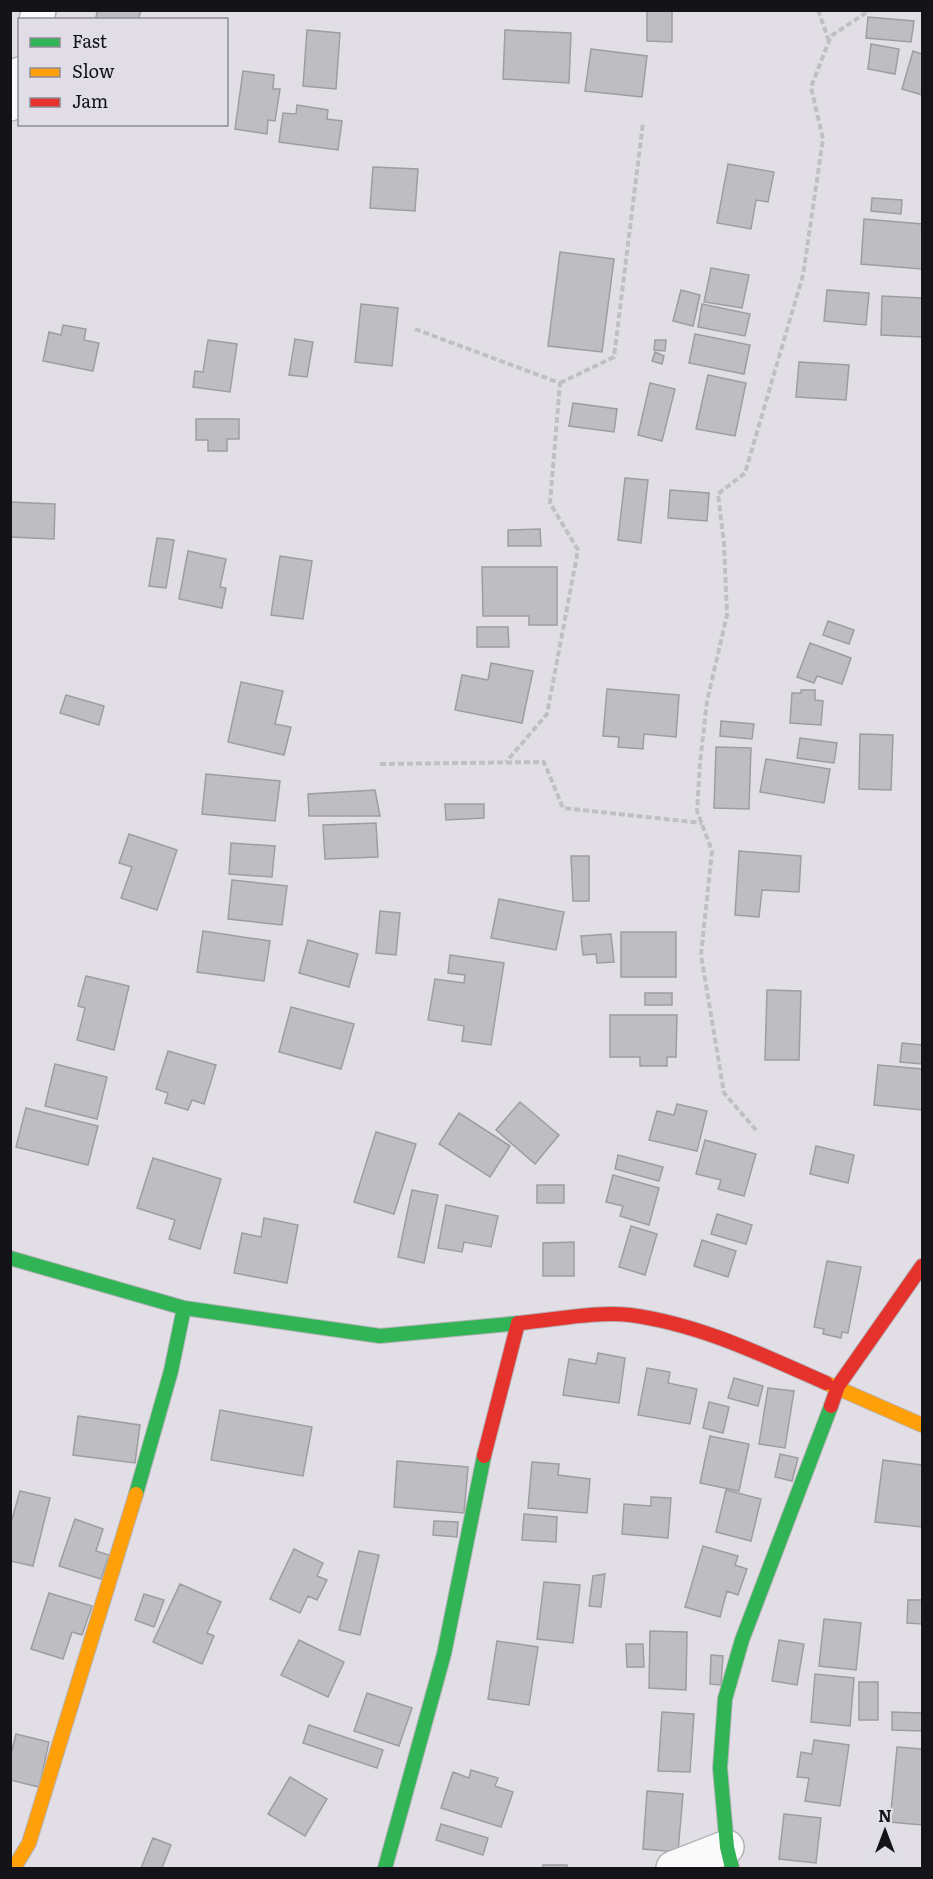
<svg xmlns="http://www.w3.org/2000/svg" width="933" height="1879" viewBox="0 0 933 1879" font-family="Literata,serif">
  <rect width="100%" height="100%" fill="#e1dfe5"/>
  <path fill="#bebdc1" stroke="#9e9da1" stroke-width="1.5" d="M98,10H141L138,20H95Z
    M647,10H672V42L647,41Z
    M868,17L914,21L911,42L866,38Z
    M307,30L340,33L336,89L303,86Z
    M505,30L571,33L569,83L503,79Z
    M871,44L899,49L895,74L868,69Z
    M591,49L647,56L642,97L585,91Z
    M913,51L922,54V95L902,89Z
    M243,71L274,75L273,89H280L275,121L268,120L267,134L235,129Z
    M297,105L328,110L327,119L342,121L338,150L279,142L283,113L296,114Z
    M728,164L774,172L768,202L756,200L751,229L717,223Z
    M373,167L418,169L415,211L370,208Z
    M872,198L902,200L901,214L871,211Z
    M864,219L922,224V269L861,264Z
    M560,252L614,259L602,352L548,346Z
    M711,268L749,275L742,308L704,302Z
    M681,290L700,295L693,326L673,321Z
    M827,290L869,293L866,325L824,321Z
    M882,296L922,298V337L881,335Z
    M361,304L398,308L392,366L355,362Z
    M702,304L750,314L745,336L698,327Z
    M63,325L86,329L84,340L99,343L93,371L43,361L49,332L61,335Z
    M695,334L750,345L744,374L689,363Z
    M295,339L313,342L307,377L289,375Z
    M208,340L237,344L230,392L193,387L195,371L203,372Z
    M655,340H666L665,351L654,350Z
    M655,352L664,356L662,364L652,361Z
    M799,362L849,365L846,400L796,397Z
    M708,375L746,383L735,436L696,429Z
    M650,383L675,389L662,441L638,435Z
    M573,403L617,409L614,432L569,426Z
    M196,419H239V439H227V451H208V440H196Z
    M625,478L648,480L641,543L618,540Z
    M670,490L709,493L707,521L668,518Z
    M10,502L55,504L54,539L10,537Z
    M540,529L541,546H508V530Z
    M157,538L174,540L166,588L149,586Z
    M188,551L226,559L220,587L226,588L222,608L179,599Z
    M280,556L312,561L303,619L271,615Z
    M482,567H557V625H529V616H483Z
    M828,621L854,630L849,644L823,635Z
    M477,627H508L509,647H477Z
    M810,643L851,658L842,684L817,676L814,683L797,677Z
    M491,663L533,671L522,723L455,710L462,675L488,680Z
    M241,682L283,691L275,724L291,727L284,755L228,742Z
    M607,689L679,695L676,737L644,734L643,749L618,747L619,737L603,736Z
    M801,690H815V700L823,701L821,725L790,723L792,693H801Z
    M66,695L104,706L99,725L60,713Z
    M721,721L754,724L752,739L720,736Z
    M860,734L893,735L891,790L859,789Z
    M800,738L837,743L834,763L797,758Z
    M716,747L751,748L749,809L714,808Z
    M766,759L830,769L824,803L760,792Z
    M206,774L280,781L275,821L202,814Z
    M375,790L380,816H309L308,794Z
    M445,804H484V818L446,820Z
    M376,823L378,857L325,859L323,825Z
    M129,834L177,850L157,910L121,898L132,867L119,863Z
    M231,843L275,846L272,877L229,874Z
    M739,851L801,856L799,892L762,890L759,917L735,915Z
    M571,856H589V901H573Z
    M232,880L287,886L282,925L228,919Z
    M499,899L564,912L556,950L491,938Z
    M380,911L400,913L396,955L376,953Z
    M203,931L270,941L264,981L197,972Z
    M621,932H676V977H621Z
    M611,934L614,962L597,963L596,954L583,955L581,936Z
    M308,940L358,954L349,987L299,973Z
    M450,955L504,963L491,1045L462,1041L464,1026L428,1020L435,979L464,983L465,975L448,973Z
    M86,976L129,986L114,1050L77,1040L85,1008L78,1006Z
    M767,990L801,991L799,1060H765Z
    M645,993H672V1005H645Z
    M291,1007L354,1024L341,1069L279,1052Z
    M610,1015H677L676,1057H667V1066H640V1057H610Z
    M902,1043L922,1045V1064L900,1062Z
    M168,1051L216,1065L204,1104L192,1100L188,1110L165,1103L168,1093L156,1089Z
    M55,1064L107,1077L97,1119L45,1106Z
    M878,1065L922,1069V1110L874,1105Z
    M520,1102L559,1135L535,1164L496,1130Z
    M677,1104L707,1111L697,1151L649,1140L657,1111L674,1115Z
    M26,1108L98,1126L88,1165L16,1147Z
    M459,1113L510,1146L490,1177L439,1144Z
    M376,1132L416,1144L394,1214L354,1202Z
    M705,1140L756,1154L744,1196L718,1189L721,1180L696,1174Z
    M816,1146L854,1155L848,1183L810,1174Z
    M618,1155L663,1167L659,1181L615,1169Z
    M153,1158L221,1179L200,1249L169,1239L175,1220L137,1208Z
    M613,1175L659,1188L649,1225L620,1216L623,1206L606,1202Z
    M537,1185H564V1203H537Z
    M412,1190L438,1195L424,1263L398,1257Z
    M446,1205L498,1216L491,1247L464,1242L462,1252L438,1248Z
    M717,1214L752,1225L746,1244L711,1234Z
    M264,1218L298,1225L287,1283L234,1273L242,1233L261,1237Z
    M631,1226L657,1234L645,1275L619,1267Z
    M702,1240L736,1251L728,1277L694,1266Z
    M574,1242V1276H543V1243Z
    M827,1261L861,1267L848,1333L842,1332L841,1338L823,1334L824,1329L814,1327Z
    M598,1353L625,1358L619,1403L563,1395L569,1359L596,1364Z
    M647,1368L670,1372L668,1383L697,1389L690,1424L638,1415Z
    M734,1378L763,1386L758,1406L728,1398Z
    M768,1388L794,1391L785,1448L759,1444Z
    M709,1402L729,1407L723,1433L703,1428Z
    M220,1410L312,1427L303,1476L211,1460Z
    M78,1416L140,1425L135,1463L73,1455Z
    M710,1436L749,1444L739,1491L700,1483Z
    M780,1454L798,1458L792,1481L775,1477Z
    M883,1460L922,1465V1527L875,1522Z
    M397,1461L468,1467L464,1513L394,1507Z
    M532,1462L559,1464L558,1475L590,1479L587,1513L528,1508Z
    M726,1490L761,1499L751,1541L716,1532Z
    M20,1491L50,1498L33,1566L10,1561V1526Z
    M651,1497L671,1498L668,1538L622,1534L624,1504L651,1506Z
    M524,1514L557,1517L556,1542L522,1540Z
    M75,1519L103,1529L96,1551L109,1555L101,1579L59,1566Z
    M434,1521L458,1522L457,1537L433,1535Z
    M703,1546L738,1556L735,1565L747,1569L738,1595L727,1591L720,1617L685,1607Z
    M294,1549L323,1563L317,1576L327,1580L317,1600L308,1596L300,1613L270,1599Z
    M359,1551L379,1555L360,1635L339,1630Z
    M605,1574L601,1607L589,1606L593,1576Z
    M544,1582L580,1585L573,1643L537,1639Z
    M180,1584L221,1602L207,1633L214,1636L202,1664L153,1642Z
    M49,1593L92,1606L82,1635L72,1632L63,1659L31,1649Z
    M144,1594L164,1600L154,1627L135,1620Z
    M908,1600H922V1624L907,1623Z
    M824,1619L861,1623L856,1670L819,1666Z
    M650,1631L687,1632L686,1690L649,1688Z
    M299,1640L344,1662L328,1697L281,1675Z
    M779,1640L804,1644L797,1685L772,1681Z
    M497,1641L538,1647L529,1705L488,1699Z
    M626,1644H643L644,1667H627Z
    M711,1655L723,1656L721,1685L710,1684Z
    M815,1674L854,1678L850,1726L811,1722Z
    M859,1682H878V1720H859Z
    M367,1693L412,1708L399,1746L354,1731Z
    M662,1712L694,1714L690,1772L658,1771Z
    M892,1712L922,1713V1731L892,1730Z
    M309,1725L383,1750L377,1768L303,1743Z
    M16,1734L49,1742L39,1787L10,1780V1758Z
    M814,1740L849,1745L840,1806L805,1801L809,1778L797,1777L801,1752L812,1754Z
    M897,1747L922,1749V1825L890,1822Z
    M471,1770L498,1778L495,1786L513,1792L501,1827L441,1808L453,1772L469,1778Z
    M290,1777L327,1799L305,1836L268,1814Z
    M647,1791L683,1794L678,1852L643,1849Z
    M784,1814L821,1818L816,1863L779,1859Z
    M441,1824L488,1838L483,1855L436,1840Z
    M153,1838L171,1845L162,1868H141Z
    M543,1865H567V1868H543Z"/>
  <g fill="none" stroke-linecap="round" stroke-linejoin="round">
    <defs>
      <path id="street" d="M36,20L39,10
        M10,104L20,74
        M673,1868L727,1847"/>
      <path id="fast" d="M10,1258L184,1308L380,1336L520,1323
        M136,1494L171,1371L184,1308
        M385,1868L444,1654L484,1456
        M732,1868L727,1847L720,1768L725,1699L742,1640L831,1406"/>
      <path id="slow" d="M826,1383L922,1425
        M14,1868L29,1843L136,1494"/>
      <path id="jam" d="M520,1323C554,1320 597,1311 630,1315C699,1324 763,1355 826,1383
        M831,1406L838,1386L922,1266
        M484,1456L518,1323"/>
    </defs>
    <use href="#street" stroke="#b4b2b7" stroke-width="36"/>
    <use href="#fast" stroke="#b4b2b7" stroke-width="16"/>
    <use href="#slow" stroke="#b4b2b7" stroke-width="16"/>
    <use href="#jam" stroke="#b4b2b7" stroke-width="16"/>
    <path stroke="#c0c0c2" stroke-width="4" stroke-dasharray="6 3" stroke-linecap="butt" d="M818,10L829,41
      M415,329L560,383L550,503L578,550L547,714L506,762
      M560,383L614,357L643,123
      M380,764L544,762L563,808L702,823
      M756,1130L724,1093L701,955L712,851L697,811L700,763L707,701L727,615L724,543L718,494L745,473L803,275L823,139L811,87L831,36L870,10"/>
    <use href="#street" stroke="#fafafb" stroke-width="33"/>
    <use href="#fast" stroke="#30b455" stroke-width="14"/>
    <use href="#slow" stroke="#ff9f0a" stroke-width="14"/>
    <use href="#jam" stroke="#e5322d" stroke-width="14"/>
  </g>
  <rect width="933" height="1879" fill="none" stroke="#141317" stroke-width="24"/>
  <rect x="18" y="18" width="210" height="108" fill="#e0dde7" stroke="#8e8c94" stroke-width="1.5"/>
  <rect x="30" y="38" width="30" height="9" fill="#30b455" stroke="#8e8c94" stroke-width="1.5"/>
  <text x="72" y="48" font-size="18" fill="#141317">Fast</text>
  <rect x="30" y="68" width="30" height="9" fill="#ff9f0a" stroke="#8e8c94" stroke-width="1.5"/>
  <text x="72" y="78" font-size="18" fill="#141317">Slow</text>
  <rect x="30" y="98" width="30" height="9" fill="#e5322d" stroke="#8e8c94" stroke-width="1.5"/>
  <text x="72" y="108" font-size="18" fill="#141317">Jam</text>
  <g transform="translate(885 1831)" stroke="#e0dde7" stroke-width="4.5" paint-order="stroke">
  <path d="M0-4.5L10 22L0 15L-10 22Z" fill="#141317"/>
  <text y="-9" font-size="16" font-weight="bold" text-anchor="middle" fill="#141317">N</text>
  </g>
</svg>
